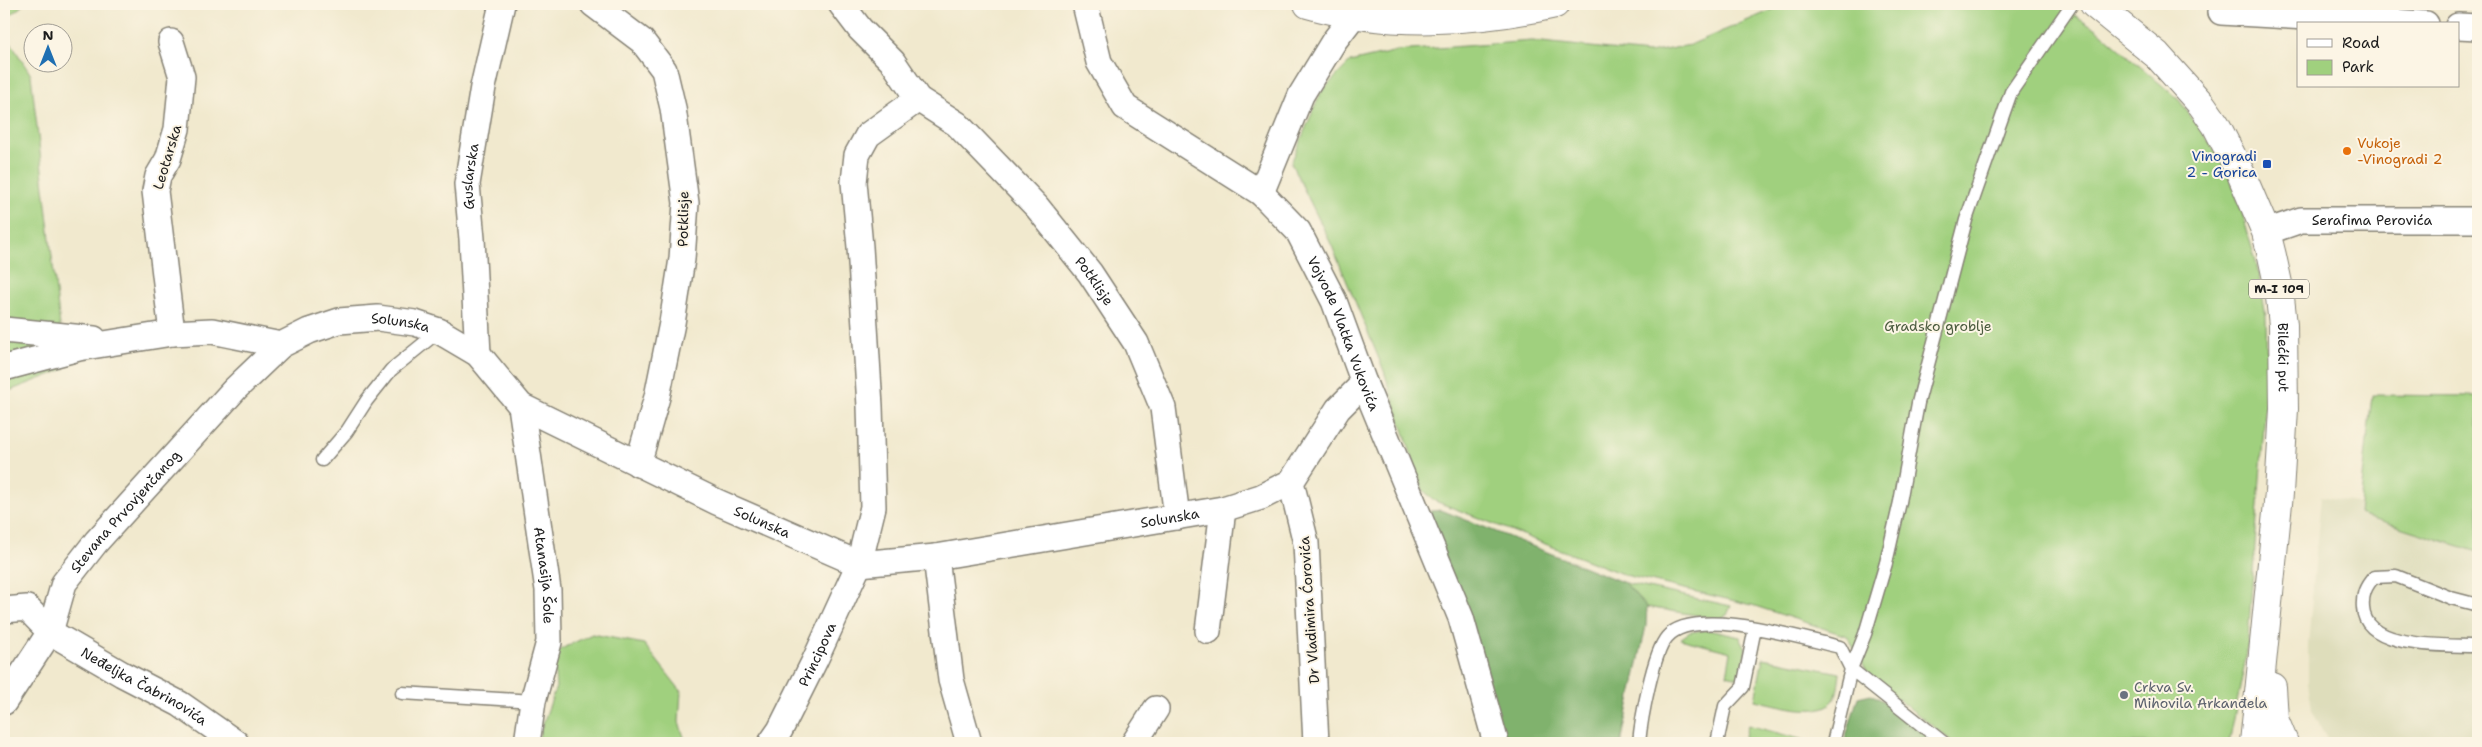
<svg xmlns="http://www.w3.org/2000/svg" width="2482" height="747" viewBox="0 0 2482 747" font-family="'Shantell Sans',sans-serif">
  <rect width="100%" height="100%" fill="#fcf5e5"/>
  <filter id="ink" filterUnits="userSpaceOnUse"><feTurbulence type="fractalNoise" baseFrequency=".02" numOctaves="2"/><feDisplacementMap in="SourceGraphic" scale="10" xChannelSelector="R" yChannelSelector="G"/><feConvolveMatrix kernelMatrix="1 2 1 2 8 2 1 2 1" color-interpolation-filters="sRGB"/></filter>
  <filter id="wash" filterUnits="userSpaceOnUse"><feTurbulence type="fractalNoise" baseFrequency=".0096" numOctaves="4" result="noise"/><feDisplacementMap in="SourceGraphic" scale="20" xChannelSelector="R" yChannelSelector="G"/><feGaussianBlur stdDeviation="1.12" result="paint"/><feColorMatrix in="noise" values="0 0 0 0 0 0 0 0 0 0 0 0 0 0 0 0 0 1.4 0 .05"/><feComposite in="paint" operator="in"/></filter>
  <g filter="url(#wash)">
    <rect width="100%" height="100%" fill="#f1e9ce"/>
    <path fill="#deddbb" d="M2321,496L2360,504L2359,514L2478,552V743H2329L2312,710L2308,682V645Z"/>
    <path fill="#a0d07e" stroke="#5e764d" d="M4,4H24L4,21Z
      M1786,4H2056L2097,29L2179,100L2226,166L2242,212L2257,266L2266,316L2267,385L2247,652L2229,743H1954L1870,677L1847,636L1752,605L1625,575L1435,501L1423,490L1384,371L1332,246L1291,163L1321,92L1350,62L1397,51L1532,41L1649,53L1690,45Z
      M4,32L31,75L65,369L4,393Z
      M2372,395L2478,396V552L2359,514Z
      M1625,583L1731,606L1727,615L1719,619L1647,607Z
      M1708,630L1740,637L1746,648L1740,679L1727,675L1731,652L1680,639L1690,632Z
      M592,634L644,644L681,691L679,722L686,743H542L539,735L556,687L553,653Z
      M1763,658L1840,673C1839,681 1838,693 1834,700C1820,719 1776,704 1755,700Z
      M1748,725L1811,742L1813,743H1743Z"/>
    <path fill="#80b26d" stroke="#4e6744" d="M1441,510L1625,583L1647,607L1646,626L1621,743H1502L1431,525V511Z
      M1871,694L1885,702L1937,743H1844L1858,697Z"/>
  </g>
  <g filter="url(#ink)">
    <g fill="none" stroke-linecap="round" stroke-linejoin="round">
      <defs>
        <path id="lane" d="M322,460L347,431L367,400L391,370L439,331
          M2470,646C2440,645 2365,648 2363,608C2362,595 2365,587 2374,577L2396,576L2451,598L2478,605
          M402,693L533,701
          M1639,743C1641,720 1653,653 1667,637C1694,605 1804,639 1840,647L1851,669L1833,743
          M1717,743L1725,706L1743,687L1755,628
          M1944,743L1851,669L1865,634L1886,563L1900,502L1918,403L1966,220L2011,92L2072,4"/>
        <g id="street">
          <path d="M593,4L642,41L664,70L673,108L686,203L682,259L672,323L657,397L638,464"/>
          <path id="s1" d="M841,4L860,29L893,62L918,99L957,124L1037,207L1090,273L1136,343L1163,408L1177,517"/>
          <path id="s2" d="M1085,4L1099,62L1125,107L1261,193L1298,231L1334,301L1364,383L1461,618L1496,743"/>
          <path d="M2221,12L2426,24"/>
          <path d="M2458,26L2478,27"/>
          <path d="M171,42L182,77L177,129L168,159L158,176L155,191L172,333"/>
          <path d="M1261,193L1301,95L1334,41L1354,15"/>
          <path id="s3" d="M2266,232L2301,220H2478"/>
          <path d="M4,330L94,339"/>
          <path id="s4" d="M478,354L472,239L467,184L483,87L502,4"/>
          <path d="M4,368L79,348L172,333L212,331L281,345"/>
          <path id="s5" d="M521,406L548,590L549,642L533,701L527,743"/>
          <path d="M936,557L951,680L969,743"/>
          <path id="s6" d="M4,610L27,608L50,632L122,674L180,704L236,743"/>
          <path d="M1208,631L1223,509"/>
          <path id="s7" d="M4,702L50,632L64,583L96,542L235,389L281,345L309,331L339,321L378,318L415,323L439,331L478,354L521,406L717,502L859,564L936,557L1223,509L1261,497L1291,482"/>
          <path id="s8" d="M771,743L780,730L815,660L859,564L873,507L870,406L860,247L854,182L857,155L868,135L918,99"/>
          <path d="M1134,743L1156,709"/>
          <path d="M1316,743L1306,543L1291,482L1338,409L1364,383"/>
        </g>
        <g id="primary">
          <path d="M1308,4C1387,27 1475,22 1555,4"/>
          <path id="s9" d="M2094,4L2157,55L2202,105L2216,125L2242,176L2266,232L2272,256L2279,288L2283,325L2284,409L2279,493L2254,743"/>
          <path d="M2272,687L2274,719L2284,743"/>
        </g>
      </defs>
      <use href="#lane" stroke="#868275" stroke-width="15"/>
      <use href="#street" stroke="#868275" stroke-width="28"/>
      <use href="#primary" stroke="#868275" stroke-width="30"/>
      <use href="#lane" stroke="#fff" stroke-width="12"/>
      <use href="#street" stroke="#fff" stroke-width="25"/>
      <use href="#primary" stroke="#fff" stroke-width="28"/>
    </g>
  </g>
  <circle fill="#e8710a" stroke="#fcf5e5" stroke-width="2" cx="2347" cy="151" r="5"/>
  <rect fill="#1a4fb4" stroke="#fcf5e5" stroke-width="2" x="2262" y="159" width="10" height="10" rx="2.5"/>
  <circle fill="#6b7280" stroke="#fcf5e5" stroke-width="2" cx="2124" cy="695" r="5"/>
  <g text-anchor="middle" stroke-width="4" stroke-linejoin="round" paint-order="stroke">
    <rect fill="#fcf5e5" stroke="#5f5d58" stroke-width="1" x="2249" y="279.5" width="60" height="19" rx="4"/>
    <g font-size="12" font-weight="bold" fill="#1c1c1c">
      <text x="2279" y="293">M-I 109</text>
    </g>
    <g font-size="14" fill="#c56008" stroke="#fcf5e5" text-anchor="start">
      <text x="2357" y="148">Vukoje<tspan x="2357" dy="16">-Vinogradi 2</tspan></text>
    </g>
    <g font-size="14" fill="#164399" stroke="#fcf5e5" text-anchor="end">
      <text x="2257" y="161">Vinogradi<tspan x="2257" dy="16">2 - Gorica</tspan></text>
    </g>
    <g font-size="14" fill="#1c1c1c" stroke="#fcf5e5">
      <text transform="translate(167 157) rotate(-73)" y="5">Leotarska</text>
      <text dy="5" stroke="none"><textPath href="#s4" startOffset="178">Guslarska</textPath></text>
      <text transform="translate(683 219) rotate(-89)" y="5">Potklisje</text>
      <text dy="5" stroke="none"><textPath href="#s3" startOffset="108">Serafima Perovića</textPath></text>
      <text dy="5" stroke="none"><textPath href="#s1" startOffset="378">Potklisje</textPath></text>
      <text dy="5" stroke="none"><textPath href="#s7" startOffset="582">Solunska</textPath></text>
      <text dy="5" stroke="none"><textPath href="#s2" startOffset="438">Vojvode Vlatka Vukovića</textPath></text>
      <text dy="5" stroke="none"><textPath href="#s9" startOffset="418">Bilećki put</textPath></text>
      <text dy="5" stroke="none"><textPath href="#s7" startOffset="229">Stevana Prvovjenčanog</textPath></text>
      <text dy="5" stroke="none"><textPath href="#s7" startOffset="1422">Solunska</textPath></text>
      <text dy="5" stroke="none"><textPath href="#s7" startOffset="1002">Solunska</textPath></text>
      <text dy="5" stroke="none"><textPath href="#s5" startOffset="171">Atanasija Šole</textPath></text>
      <text transform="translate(1309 610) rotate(-94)" y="5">Dr Vladimira Ćorovića</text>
      <text dy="5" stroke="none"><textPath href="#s8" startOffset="100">Principova</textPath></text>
      <text dy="5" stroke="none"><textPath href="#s6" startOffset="165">Neđeljka Čabrinovića</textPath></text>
    </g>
    <g font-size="14" fill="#4a5b3e" stroke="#fcf5e5">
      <text x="1938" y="331">Gradsko groblje</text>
    </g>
    <g font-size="14" fill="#5b616d" stroke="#fcf5e5" text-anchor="start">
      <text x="2134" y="692">Crkva Sv.<tspan x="2134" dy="16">Mihovila Arkanđela</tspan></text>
    </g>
  </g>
  <rect width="2482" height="747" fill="none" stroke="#fcf5e5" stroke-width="20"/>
  <rect x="2297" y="22" width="162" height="65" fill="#fcf5e5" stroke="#a29e95"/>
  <rect x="2307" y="39" width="25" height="8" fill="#ffffff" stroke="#a29e95"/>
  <text x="2342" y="48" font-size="15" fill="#1c1c1c">Road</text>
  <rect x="2307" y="60" width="25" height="15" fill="#a0d07e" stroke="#a29e95"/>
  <text x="2342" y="72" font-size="15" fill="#1c1c1c">Park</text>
  <g transform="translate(48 48)"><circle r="24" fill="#fcf5e5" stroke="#a29e95"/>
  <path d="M0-4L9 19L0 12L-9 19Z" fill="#1f6fb2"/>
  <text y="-8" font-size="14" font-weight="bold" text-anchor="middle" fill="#1c1c1c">N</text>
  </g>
</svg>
